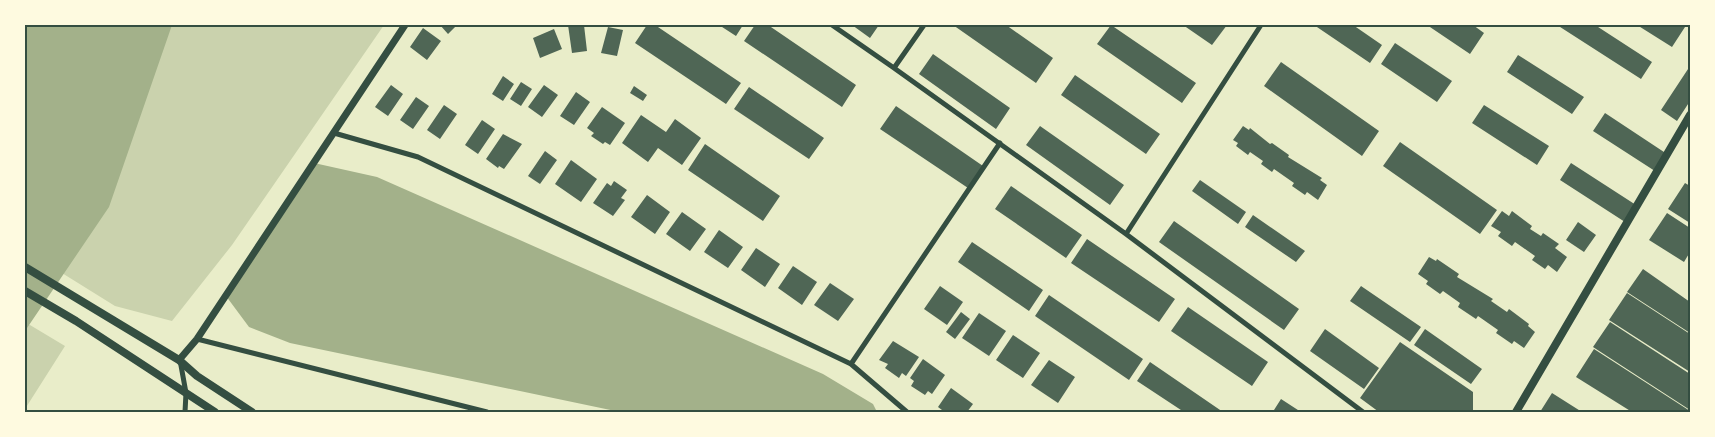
<svg xmlns="http://www.w3.org/2000/svg" width="1715" height="437" viewBox="0 0 1715 437" font-family="'Libre Baskerville',serif">
  <rect width="100%" height="100%" fill="#e9edc9"/>
  <path fill="#cad2ad" d="M25,25H384L232,245L172,321L115,306L25,250Z
    M25,322L65,346L25,409Z"/>
  <path fill="#a3b18a" d="M25,25H172L109,207L25,331Z
    M314,163L377,177L823,374L873,404L877,412H620L290,343L249,327L226,296Z"/>
  <path fill="#4f6655" d="M440,25H457L448,34Z
    M568,25H584L587,51L572,53Z
    M647,25H655L741,83L726,104L635,43Z
    M719,25H743L736,36Z
    M755,25H768L856,85L842,107L744,41Z
    M852,25H879L870,38Z
    M953,25H1006L1053,58L1036,83Z
    M1111,25L1196,83L1182,103L1097,44Z
    M1183,25H1227L1212,45Z
    M1314,25H1353L1382,45L1370,63Z
    M1427,25H1473L1484,33L1470,54Z
    M1557,25H1595L1652,62L1641,79Z
    M1637,25H1681L1685,27L1672,47Z
    M608,27L623,30L617,56L601,53Z
    M423,28L441,41L427,60L410,47Z
    M554,29L562,49L540,58L533,38Z
    M1395,43L1452,81L1437,102L1381,64Z
    M933,54L1010,108L996,129L919,74Z
    M1518,55L1584,97L1572,114L1507,72Z
    M1281,62L1379,131L1362,156L1264,86Z
    M1690,66V101L1677,121L1661,110Z
    M1075,75L1160,134L1146,154L1061,95Z
    M503,76L514,84L503,101L492,94Z
    M521,82L532,89L521,106L510,99Z
    M391,85L403,94L388,116L375,107Z
    M544,85L558,95L542,117L528,107Z
    M634,86L647,95L643,101L630,93Z
    M749,87L824,138L809,159L734,109Z
    M576,92L590,102L574,125L560,116Z
    M416,97L429,106L413,129L400,120Z
    M444,105L457,114L440,139L427,130Z
    M1484,105L1549,146L1537,165L1472,123Z
    M896,106L983,166L968,188L880,129Z
    M602,107L625,123L610,145L605,142L603,144L591,136L594,133L587,128Z
    M1605,113L1670,156L1658,173L1593,131Z
    M641,115L666,132L675,119L701,138L682,165L658,148L648,162L622,143Z
    M482,120L495,129L478,154L465,145Z
    M1040,126L1124,185L1110,205L1026,145Z
    M1243,126L1249,130L1250,128L1270,144L1272,143L1289,155L1288,157L1322,178L1320,180L1327,185L1318,200L1307,192L1305,195L1292,186L1294,183L1274,169L1272,172L1261,164L1263,161L1250,152L1248,155L1236,146L1238,143L1233,140Z
    M503,134L522,144L504,169L499,166L498,168L486,159Z
    M1400,142L1497,210L1480,234L1383,166Z
    M705,144L780,196L763,221L688,170Z
    M545,151L557,160L540,184L528,176Z
    M571,160L597,179L581,202L555,184Z
    M1571,163L1636,205L1625,222L1560,180Z
    M1200,180L1246,212L1238,224L1192,191Z
    M614,181L627,190L621,198L625,200L613,216L593,203L607,183L611,186Z
    M1685,183L1690,186V223L1668,209Z
    M1011,186L1082,235L1066,258L995,209Z
    M647,195L670,212L655,234L631,217Z
    M1502,211L1509,216L1512,211L1532,226L1530,229L1541,236L1543,233L1559,244L1555,248L1567,257L1557,272L1548,265L1545,269L1532,260L1535,256L1515,242L1512,246L1498,236L1501,232L1491,226Z
    M682,212L706,229L690,251L666,234Z
    M1667,213L1690,228V252L1684,262L1649,240Z
    M1253,215L1305,251L1296,262L1245,227Z
    M1174,221L1299,309L1284,330L1159,242Z
    M1578,222L1596,235L1584,252L1566,240Z
    M719,230L743,247L728,268L704,252Z
    M1087,239L1175,299L1159,322L1071,263Z
    M972,242L1043,290L1029,311L958,262Z
    M756,248L780,264L765,287L741,270Z
    M1429,257L1436,261L1437,259L1459,274L1457,277L1493,299L1491,301L1507,312L1509,309L1529,324L1528,326L1535,332L1524,348L1514,341L1512,344L1496,333L1498,330L1478,316L1476,319L1458,307L1460,303L1443,291L1440,294L1426,284L1428,281L1418,274Z
    M793,266L817,282L802,305L778,288Z
    M1643,269L1690,302V333L1627,292Z
    M830,283L854,299L838,321L814,305Z
    M940,286L963,302L947,325L924,309Z
    M1361,286L1421,327L1410,342L1350,301Z
    M1627,293L1690,334V372L1609,320Z
    M1049,295L1143,359L1129,380L1035,316Z
    M1188,307L1268,362L1252,386L1171,331Z
    M961,312L970,319L955,339L946,332Z
    M979,313L1006,331L989,356L962,338Z
    M1610,322L1690,374V410L1593,347Z
    M1325,329L1379,368L1364,389L1310,351Z
    M1425,329L1482,369L1471,384L1414,345Z
    M1013,335L1040,353L1023,378L996,360Z
    M893,341L919,357L906,376L902,373L899,378L885,368L888,364L879,360Z
    M1400,342L1473,392V412H1379L1360,398Z
    M1594,349L1690,411V412H1632L1576,377Z
    M923,359L945,375L932,394L928,391L925,395L911,386L914,381L910,378Z
    M1049,360L1075,377L1058,403L1031,385Z
    M1150,362L1223,412H1184L1137,381Z
    M951,388L973,404L967,412H940L942,410L938,407Z
    M1552,393L1582,412H1540Z
    M1281,399L1301,412L1274,410Z"/>
  <g fill="none" stroke-linecap="round" stroke-linejoin="round">
    <path stroke="#344e41" stroke-width="5" d="M832,25L894,68L924,25
      M894,68L1126,234L1363,412
      M334,133L418,157L851,364
      M1126,234L1261,25
      M197,339L487,412
      M180,360L186,393L185,412
      M907,412L851,364L1000,143"/>
    <path stroke="#344e41" stroke-width="7" d="M179,360L197,339L405,25"/>
    <path stroke="#344e41" stroke-width="8" d="M25,267L179,360L197,376L252,412
      M25,291L76,321L215,412
      M1516,412L1690,115"/>
  </g>
  <rect width="1715" height="437" fill="none" stroke="#fefae0" stroke-width="52"/>
  <rect x="26" y="26" width="1663" height="385" fill="none" stroke="#344e41" stroke-width="2"/>
</svg>
